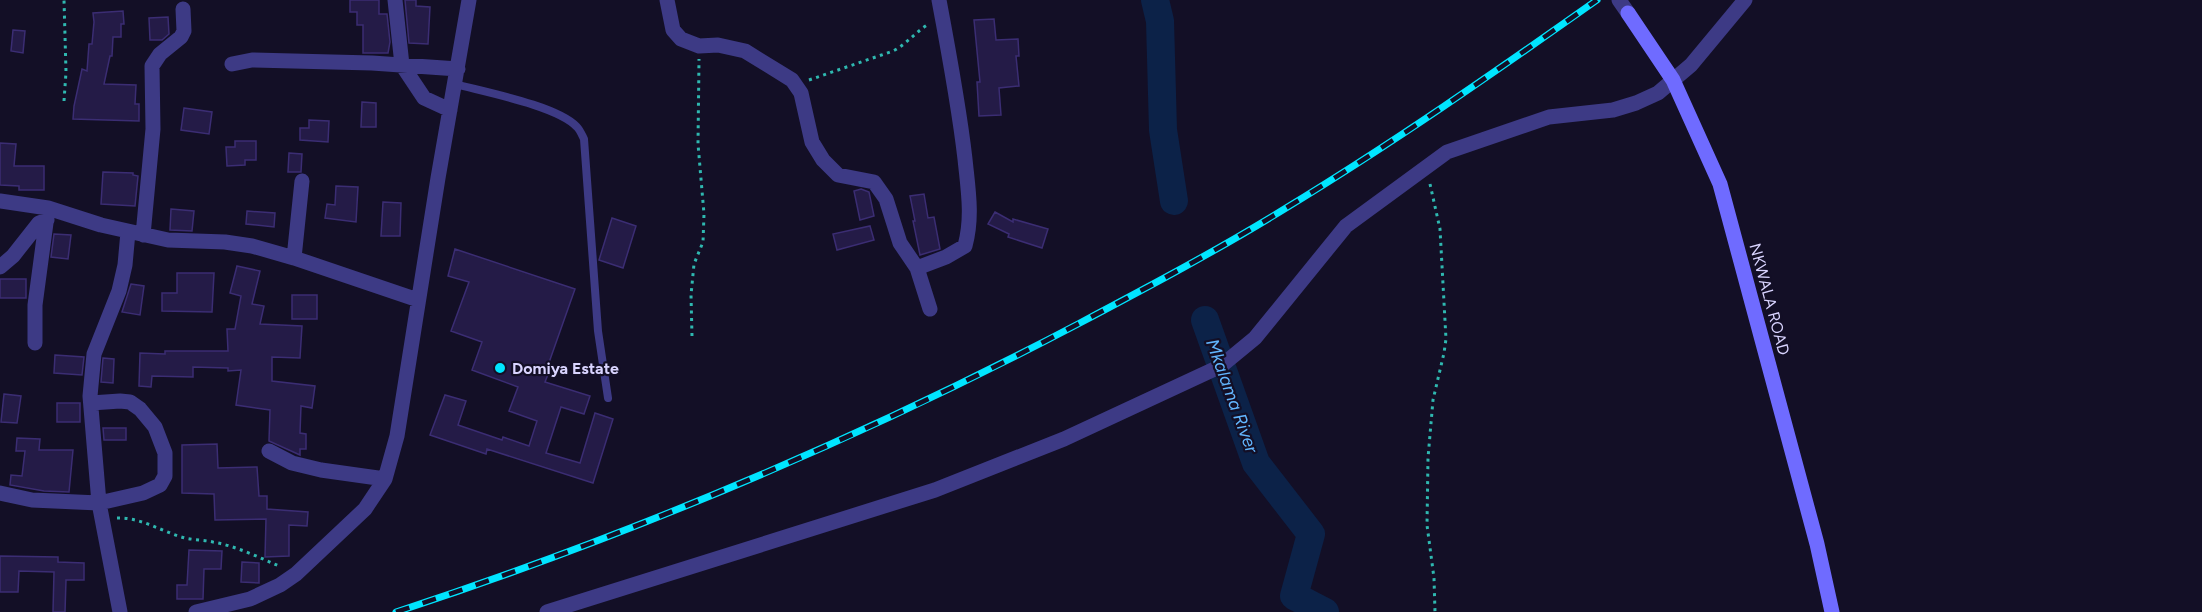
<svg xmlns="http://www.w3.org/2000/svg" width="2202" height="612" viewBox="0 0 2202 612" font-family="Figtree,sans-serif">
  <rect width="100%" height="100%" fill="#130f26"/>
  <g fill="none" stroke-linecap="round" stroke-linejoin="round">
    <path stroke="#0c2248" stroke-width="28" d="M1155,0L1160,21L1163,130L1174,201
      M1205,320L1256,463L1311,534L1294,596L1325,612"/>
  </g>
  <path fill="#241b47" stroke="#3b2d73" stroke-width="1.5" d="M350,0H379V14H387L390,42L388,53H363V25H357V12H350Z
    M405,0H416V6L430,7L428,44L409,43Z
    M123,11L124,24H121V37H113L112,56H110L104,84L136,85L135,104H139V121L73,119L74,106L82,69L87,71L89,44H92L94,22L93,13Z
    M168,17L169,34L162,40H150L149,18Z
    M994,19L996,40L1018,39L1019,56H1016L1019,86L999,88L1001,115L979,116L977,82H980L974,20Z
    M13,30L25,31L23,53L11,51Z
    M362,102L376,103V127H361Z
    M184,108L212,112L209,134L181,130Z
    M309,120L329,121L328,142L300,140V128H309Z
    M235,141H256V160H245V165L227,166L226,147H235Z
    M0,143L16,144L14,166H44V190H19V186L0,185Z
    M289,153L302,154L301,172H288Z
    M103,172L133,173V175L138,176L135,206L101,204Z
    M336,186L358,187L356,222L325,218L327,204L335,205Z
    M861,189L869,192L874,216L860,220L854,191Z
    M924,194L928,218L934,217L940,249L920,255L913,221H915L910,196Z
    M383,202L401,203L400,236H381Z
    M171,209L194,211L192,231L170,230Z
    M247,211L275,213L274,227L246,224Z
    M995,212L1013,222V219L1048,229L1042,248L1008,237L1009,234L988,224Z
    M612,218L636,226L623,268L599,260Z
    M870,226L874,240L837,250L833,234Z
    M54,234L71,235L68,259L51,257Z
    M455,249L575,289L546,371L549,372L545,382L590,396L584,414L561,407L546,453L580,463L595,413L613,419L593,483L487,449L486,454L430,435L445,395L466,401L458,425L502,440L503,437L529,446L537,421L509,411L518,387L472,370L482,342L451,331L469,282L448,276Z
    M237,266L260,271L252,304L264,306L260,324L302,326L300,358L272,357V381L315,386L312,408L301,406L300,433L306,434V449H300V455L269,441L270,410L236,405L241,370L228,371V368L193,367V377L152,376L151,387L139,386L140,353L165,354V351H228L227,329H235L241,296L230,293Z
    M177,273H214L212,312L162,311V293H177Z
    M0,279H26V298H0Z
    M131,284L144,286L140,315L122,312Z
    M292,295H317V319H292Z
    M55,355L84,357L82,375L54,373Z
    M103,358L114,359L113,383L101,382Z
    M4,394L21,396L17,423L1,422Z
    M57,403H80V422H57Z
    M103,428H126V440H104Z
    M17,438L40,439L39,450H73L69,492L44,491L10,485L11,475L22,476L25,451H16Z
    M217,444L218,468L257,467L259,496H267V509L308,512L307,526L289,525V556L265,557L266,519L215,520L214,494L182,493V445Z
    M189,550L222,551L221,569H204L203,599H177V585H187Z
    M0,556L58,557V562L84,563V580H66L65,612H53L54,572L19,571L18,592H0Z
    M242,562L259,563V583L241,582Z"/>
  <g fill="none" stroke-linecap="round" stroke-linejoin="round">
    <path stroke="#2fb8b0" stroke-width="3" stroke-dasharray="3 4.5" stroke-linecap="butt" d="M809,80L893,51C907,44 915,32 929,24
      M64,101L66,72L64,0
      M1430,184L1440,229L1446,339L1444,353L1433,400L1428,458L1427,525L1434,578L1435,612
      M692,336L691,295L694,264L703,242L704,214L698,144L699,59
      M117,518C141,517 162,532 185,538C194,540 204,540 213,542C236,546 258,557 279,566"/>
    <path stroke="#3d3a85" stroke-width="8" d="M455,84C485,92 558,106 577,127C580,130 582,135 584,139L598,331L608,398"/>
    <path stroke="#3d3a85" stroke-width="15" d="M395,0L402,65L424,98L450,110
      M667,0L673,30L681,39L699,46L718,45L745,51L792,80L801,93L812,142L823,160L838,175L874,182L886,199L900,243L917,268L930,309
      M1619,0L1628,13
      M232,64L252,60L372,63L458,69
      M0,201L48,208L101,225L168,240L225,242L252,246L294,258L418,300
      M143,235L153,129L152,66L160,54L181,37L184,31L183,9
      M294,258L302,181
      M0,267L13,256L39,223L47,220
      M917,268L946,257L965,246C973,217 968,189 965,159C959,106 949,53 939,0
      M35,343V305L48,208
      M269,451L292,463L321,470L385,479
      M0,493L32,500L99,503L143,493L160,485L165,476V453L155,427L140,409L130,402L120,401L91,403
      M120,612L99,503L90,396L94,354L119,291L125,265L128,232
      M196,612L250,599L280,585L296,574L365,509L385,479L397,436L438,178L469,0
      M547,612L935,490L1064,439L1221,366L1255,338L1346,226L1447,152L1549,117L1613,110L1636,103L1658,93L1691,65L1745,0"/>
    <path stroke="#6f6bff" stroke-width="15" d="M1628,13L1673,80L1720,184L1817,544L1832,612"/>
    <defs>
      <path id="rail" d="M396,612C631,535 859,439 1078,324C1148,287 1218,250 1286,208C1393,143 1495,72 1597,0"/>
    </defs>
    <use href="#rail" stroke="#00e5ff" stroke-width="7"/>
    <use href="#rail" stroke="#130f26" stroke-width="4.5" stroke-dasharray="14" stroke-linecap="butt"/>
  </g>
  <circle fill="#00e5ff" stroke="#130f26" stroke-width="2" cx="500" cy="368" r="6"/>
  <g text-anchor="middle" stroke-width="4.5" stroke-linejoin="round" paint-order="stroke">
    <g font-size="16" fill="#d9d4ff" stroke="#130f26">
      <text transform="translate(1770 299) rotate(75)" y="6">NKWALA ROAD</text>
    </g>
    <g font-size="16" font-weight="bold" fill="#d9d4ff" stroke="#130f26" text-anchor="start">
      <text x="512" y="374">Domiya Estate</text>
    </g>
    <g font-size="18" font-style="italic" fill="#62b6ff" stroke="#130f26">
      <text transform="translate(1232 396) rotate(70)" y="6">Mkalama River</text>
    </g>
  </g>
</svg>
